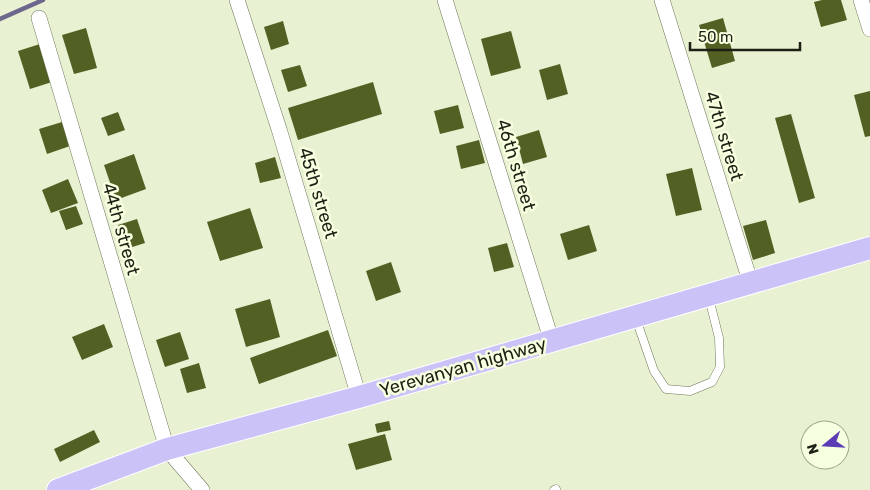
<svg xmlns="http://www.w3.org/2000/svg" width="870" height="490" viewBox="0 0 870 490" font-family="Rubik,sans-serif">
  <rect width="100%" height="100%" fill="#e8f1d2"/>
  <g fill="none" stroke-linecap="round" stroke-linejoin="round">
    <path stroke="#6c678c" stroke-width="4.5" d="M0,19L43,0"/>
  </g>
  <path fill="#536024" d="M822,0H841L847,20L821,27L814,2Z
    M723,18L735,61L712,68L699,25Z
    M283,21L289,44L271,50L264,27Z
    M86,28L97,68L74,74L62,35Z
    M511,31L521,68L491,76L481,39Z
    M40,44L52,82L30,89L18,51Z
    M560,64L568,94L547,100L539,70Z
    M300,65L307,86L288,92L281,70Z
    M373,82L382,114L298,140L288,108Z
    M870,91V136L865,137L854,95Z
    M458,105L464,128L440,134L434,111Z
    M118,112L125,130L108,136L101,118Z
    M791,114L815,198L799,203L775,118Z
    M62,122L70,146L47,154L39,129Z
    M539,130L547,157L523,164L516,137Z
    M479,140L485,163L461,169L456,146Z
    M134,154L146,189L116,200L104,165Z
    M275,157L281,178L260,183L255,163Z
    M692,168L702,210L676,216L666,174Z
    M68,179L78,203L51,213L42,190Z
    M76,206L83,224L66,230L59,211Z
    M250,208L263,248L220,261L207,222Z
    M137,219L145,243L126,249L118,225Z
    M766,220L775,253L753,260L743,226Z
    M589,225L597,251L568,260L560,234Z
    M507,243L514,267L494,272L488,248Z
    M391,262L401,292L376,301L366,271Z
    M270,299L280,337L246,347L235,309Z
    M104,324L113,347L82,360L72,337Z
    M328,330L337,356L259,384L250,358Z
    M180,332L189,359L165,367L156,340Z
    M199,363L206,388L187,393L180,369Z
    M389,421L391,430L377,433L375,424Z
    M94,430L100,442L60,462L54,449Z
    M385,434L392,460L356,470L348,444Z"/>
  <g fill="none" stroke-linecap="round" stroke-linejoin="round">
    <defs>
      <path id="lane" d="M636,319L654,371L666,389L690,391L712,382L720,367L719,338L709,298
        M554,490L556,489"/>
      <path id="street" d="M237,0L279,129L359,397
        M445,0L552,342
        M662,0L751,284
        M861,0L870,29
        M39,18L167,449L202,490"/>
      <path id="primary" d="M58,490L167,449L359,397L870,248"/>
    </defs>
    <use href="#lane" stroke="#6f775b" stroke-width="9"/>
    <use href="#street" stroke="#6f775b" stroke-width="16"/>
    <use href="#primary" stroke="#fff" stroke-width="24"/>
    <use href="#lane" stroke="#fff" stroke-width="8"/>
    <use href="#street" stroke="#fff" stroke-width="15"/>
    <use href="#primary" stroke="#cbc3f7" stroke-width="22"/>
  </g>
  <g text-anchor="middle" stroke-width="5" stroke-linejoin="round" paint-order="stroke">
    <g font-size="18" fill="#1d2014" stroke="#f6ffdf">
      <text transform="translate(724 136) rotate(73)" y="6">47th street</text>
      <text transform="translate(516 165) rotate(73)" y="6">46th street</text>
      <text transform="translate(318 193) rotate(73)" y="6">45th street</text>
      <text transform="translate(121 229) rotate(74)" y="6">44th street</text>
      <text transform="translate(463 367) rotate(-16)" y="6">Yerevanyan highway</text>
    </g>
  </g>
  <g transform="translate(825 445) rotate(252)"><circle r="24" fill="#f6ffdf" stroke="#9fa68e"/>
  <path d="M0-4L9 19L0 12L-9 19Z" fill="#5c3cb4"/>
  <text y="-8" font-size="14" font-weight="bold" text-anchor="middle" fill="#1d2014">N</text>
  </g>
  <path d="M690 42v8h110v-8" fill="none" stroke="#1d2014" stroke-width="2.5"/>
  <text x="698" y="42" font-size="15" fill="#1d2014" stroke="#f6ffdf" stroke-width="4" paint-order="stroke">50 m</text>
</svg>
